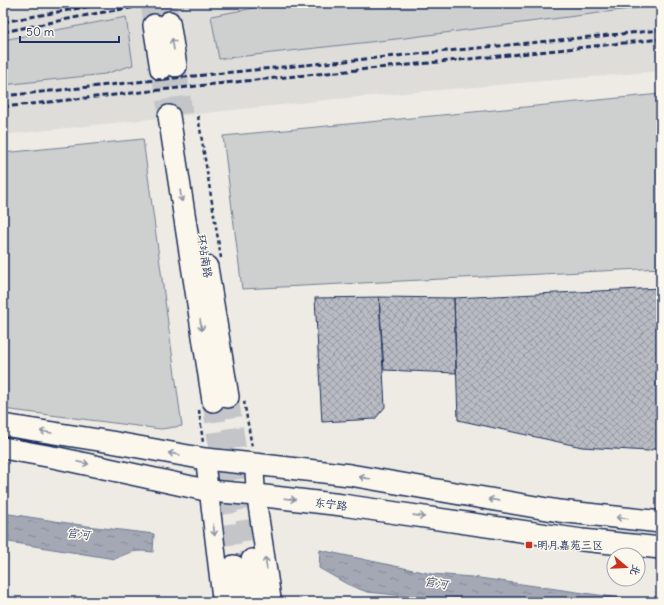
<svg xmlns="http://www.w3.org/2000/svg" width="664" height="605" viewBox="0 0 664 605" font-family="Delius,'LXGW WenKai TC',sans-serif">
  <defs>
    <pattern id="water-ripples" width="26" height="14" patternUnits="userSpaceOnUse"><rect width="26" height="14" fill="#a3a8b4"/><path d="M2 4q2-2 4 0t4 0M15 11q2-2 4 0t4 0" fill="none" stroke="#848996"/></pattern>
    <pattern id="building-cross-hatch" width="8" height="8" patternUnits="userSpaceOnUse"><rect width="8" height="8" fill="#b9bcc3"/><path d="M0 0l8 8M0 8l8-8" fill="none" stroke="#9699a2"/></pattern>
  </defs>
  <rect width="100%" height="100%" fill="#eeebe4"/>
  <filter id="ink" filterUnits="userSpaceOnUse"><feTurbulence type="fractalNoise" baseFrequency=".025" numOctaves="2"/><feDisplacementMap in="SourceGraphic" scale="8" xChannelSelector="R" yChannelSelector="G"/><feConvolveMatrix kernelMatrix="1 2 1 2 8 2 1 2 1" color-interpolation-filters="sRGB"/></filter>
  <g filter="url(#ink)">
    <path fill="#deddda" d="M3,3H661V71L336,99L3,135Z"/>
    <path fill="#cecfcf" stroke="#747f96" d="M281,3H661V5L405,38L219,59L211,16Z
      M126,17L133,65L105,74L3,85V40Z
      M661,94V268L242,289L223,136Z
      M143,139L182,426L161,429L3,409V153Z"/>
    <path fill="url(#water-ripples)" stroke="#6d7892" d="M3,513L87,526L154,534L153,552C135,550 131,551 115,559L3,541Z
      M320,550L432,574L472,577L633,600L658,602H482L470,598L447,600L367,592L347,584L319,568Z"/>
    <path fill="url(#building-cross-hatch)" stroke="#1b2f5e" d="M661,288V446L648,451L582,447L458,420L454,298Z
      M379,297L385,407L375,419L322,422L315,298Z
      M379,297L454,298L456,373L384,370Z"/>
    <g fill="none" stroke-linecap="round" stroke-linejoin="round">
      <path stroke="#c4c5c9" stroke-width="21" stroke-dasharray="21 10" stroke-linecap="butt" d="M151,3L154,25
        M166,3L169,22
        M176,66L182,114
        M161,69L169,114
        M228,397L252,560
        M213,401L234,566"/>
      <defs>
        <path id="tertiary" d="M205,459L222,602
          M254,464L256,495L272,602"/>
        <path id="secondary" d="M169,22L176,66
          M154,25L161,69
          M169,116L213,401
          M207,267L228,397
          M3,425L111,442L205,459L254,464L350,475L559,511L661,522
          M3,448L58,458L210,491L256,495L342,505L582,540L661,548
          M252,560L257,602
          M234,566L239,602"/>
      </defs>
      <use href="#tertiary" stroke="#1b2f5e" stroke-width="21"/>
      <use href="#secondary" stroke="#1b2f5e" stroke-width="24"/>
      <path stroke="#1b2f5e" stroke-width="2.5" stroke-dasharray="4 3" stroke-linecap="butt" d="M198,116L221,258
        M244,401L252,447
        M199,410L203,443"/>
      <use href="#tertiary" stroke="#fbf7ec" stroke-width="18"/>
      <use href="#secondary" stroke="#fbf7ec" stroke-width="21"/>
      <path stroke="#1b2f5e" stroke-width="3" stroke-dasharray="6 3" stroke-linecap="butt" d="M3,22L107,3
        M3,32L98,13L161,3
        M3,96L223,73L661,30
        M3,107L225,83L510,55L661,39"/>
    </g>
    <defs><path id="oneway-shaft" d="M-6 0H5M1.5-3L5.5 0L1.5 3" fill="none" stroke-width="1.6" stroke-linecap="round" stroke-linejoin="round"/></defs>
    <g stroke="#8b93a5">
      <use href="#oneway-shaft" transform="translate(173 44) rotate(-99)"/>
      <use href="#oneway-shaft" transform="translate(181 196) rotate(81)"/>
      <use href="#oneway-shaft" transform="translate(201 325) rotate(81)"/>
      <use href="#oneway-shaft" transform="translate(46 432) rotate(-171)"/>
      <use href="#oneway-shaft" transform="translate(174 454) rotate(-170)"/>
      <use href="#oneway-shaft" transform="translate(83 463) rotate(12)"/>
      <use href="#oneway-shaft" transform="translate(365 478) rotate(-170)"/>
      <use href="#oneway-shaft" transform="translate(290 499) rotate(7)"/>
      <use href="#oneway-shaft" transform="translate(494 500) rotate(-170)"/>
      <use href="#oneway-shaft" transform="translate(419 516) rotate(8)"/>
      <use href="#oneway-shaft" transform="translate(622 518) rotate(-174)"/>
      <use href="#oneway-shaft" transform="translate(214 530) rotate(83)"/>
      <use href="#oneway-shaft" transform="translate(266 563) rotate(-98)"/>
    </g>
  </g>
  <rect fill="#c8321e" stroke="#fbf7ec" stroke-width="1.5" x="525" y="541" width="8" height="8" rx="2"/>
  <g text-anchor="middle" stroke-width="3" stroke-linejoin="round" paint-order="stroke">
    <g font-size="11" fill="#1b2f5e" stroke="#fbf7ec">
      <text transform="translate(205 256) rotate(81)" y="4">环站南路</text>
      <text transform="translate(331 504) rotate(7)" y="4">东宁路</text>
    </g>
    <g font-size="11" fill="#1b2f5e" stroke="#fbf7ec" text-anchor="start">
      <text x="537" y="549">明月嘉苑三区</text>
    </g>
    <g font-size="12" font-style="italic" fill="#445378" stroke="#fbf7ec">
      <text transform="translate(78 534) rotate(6)" y="4">官河</text>
      <text transform="translate(436 583) rotate(9)" y="4">官河</text>
    </g>
  </g>
  <rect width="664" height="605" fill="none" stroke="#fbf7ec" stroke-width="16"/>
  <rect x="8" y="8" width="648" height="589" fill="none" stroke="#1b2f5e" stroke-width="1.5" filter="url(#ink)"/>
  <g transform="translate(626 567) rotate(109)"><circle r="19" fill="#fbf7ec" stroke="#a1a7b3"/>
  <path d="M0-3L7 15L0 10L-7 15Z" fill="#c8321e"/>
  <text y="-6" font-size="11" font-weight="bold" text-anchor="middle" fill="#1b2f5e">北</text>
  </g>
  <path d="M20 36v6h99v-6" fill="none" stroke="#1b2f5e" stroke-width="2"/>
  <text x="26" y="36" font-size="12" fill="#1b2f5e" stroke="#fbf7ec" stroke-width="3" paint-order="stroke">50 m</text>
</svg>
